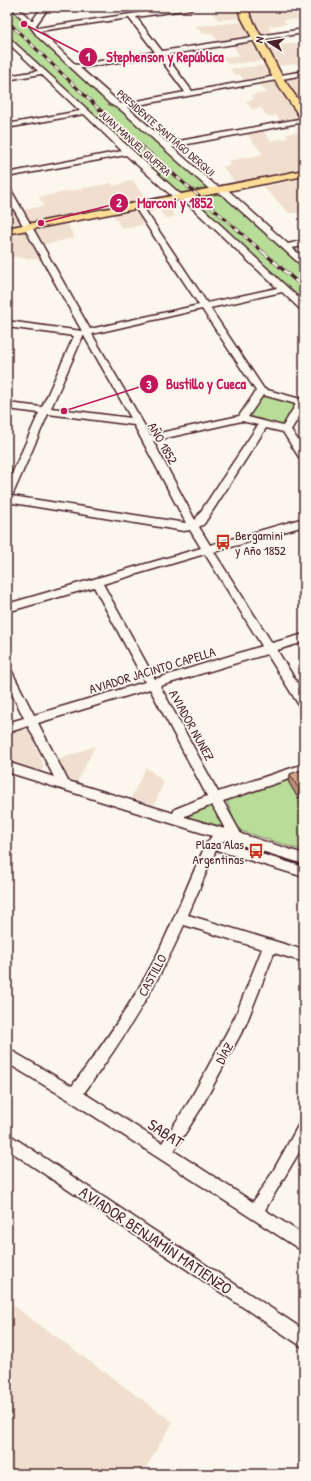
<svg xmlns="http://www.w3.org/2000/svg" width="311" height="1481" viewBox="0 0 311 1481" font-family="'Patrick Hand',sans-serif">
  <rect width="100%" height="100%" fill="#fbf7ec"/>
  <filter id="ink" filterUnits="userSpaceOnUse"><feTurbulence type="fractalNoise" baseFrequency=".025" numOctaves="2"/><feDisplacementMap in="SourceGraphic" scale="8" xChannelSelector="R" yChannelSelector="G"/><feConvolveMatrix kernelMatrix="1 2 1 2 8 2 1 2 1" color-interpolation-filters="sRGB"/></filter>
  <g filter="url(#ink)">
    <path fill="#f0dfce" d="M224,7H239L243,18L218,20L213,13L228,12Z
      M247,7H288L300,19L284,20L287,24L268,26L272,34L261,35Z
      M245,22L252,37L219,42L211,33L203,34L196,26Z
      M254,41L266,61L228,64L222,57L240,56L231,43Z
      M304,43V63L277,66L266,46Z
      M268,65L273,77L246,82L239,74L235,75L230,69Z
      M295,76L300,82H304V101L299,102L284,80L286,78Z
      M271,81L277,82L301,117L300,119L282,123L276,115L268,117L261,108L252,109L245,101L254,100L251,95L267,93L258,83Z
      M304,127V171L236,184L223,167L231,165L228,161L263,154L246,133L263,130L271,141L288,138L286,134L299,132L297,129Z
      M304,178V216L300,213H289L263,187Z
      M133,180L147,202L34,223H29L22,210L44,206L39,197L111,183L114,186Z
      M166,203L175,217L166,218L159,210L146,213L144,208Z
      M13,209L20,224L7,229V211Z
      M131,210L138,212L146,224L122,229L113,214Z
      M66,222L75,238L41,245L34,232L35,229Z
      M23,231L27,233L42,260L7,256V234Z
      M21,727L29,731L44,766L41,771L7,761V731Z
      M95,746L77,783L65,779L53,762Z
      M146,767L164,782L154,805L131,798Z
      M7,1301L173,1422L142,1474H7Z"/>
    <path fill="#b7dd98" stroke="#807e62" d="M7,7H13L35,30L304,263V308L7,38Z
      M264,395L297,405L283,426L249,416Z
      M287,779L304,809V851L238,830L226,799Z
      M215,803L223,827L185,816Z"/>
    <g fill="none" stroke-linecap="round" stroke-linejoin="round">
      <defs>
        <path id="minor" d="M10,7H17L32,21L42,7H49L36,25L37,28L178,7H195L192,9L136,17L162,51L304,29V33L165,55L192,91L304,71V75L127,107L168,143L304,118V122L172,147L215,185L229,191L288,244L304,240V246L292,248L304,258V266L301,265L223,195L209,189L121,110L110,104L38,37L30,26ZM129,18L155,52L76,65L40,31ZM158,56L185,92L121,104L80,68Z
          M7,36L179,193L193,199L304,303V311L301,310L282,292L210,308L264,389L304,400V408L291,430L304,449V460L300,459L283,432L266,428L204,524L199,527L210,545L304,518V526L214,552L272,643L304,634V642L277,650L304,694V708L300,707L267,654L160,686L218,792L304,764V774L223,801L241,834L304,854V864L225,840L222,842L304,867V877L216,850L188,915L304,950V962L274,953L246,1024L200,1110L174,1151L253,1202L272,1173L299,1124L304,1122V1144L265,1210L304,1235V1252L69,1100L7,1063V1048L72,1086C102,1046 131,1005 154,961C173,923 188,883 206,844L212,836L7,772V762L54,777L28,726L7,733V723L24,718L7,684V669L11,670L34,715L145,682L94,587L7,612V604L201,548L190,530L184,531L7,502V485L39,413L7,409V403L42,407L74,336L7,327V321L82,331L7,197V188L11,190L90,329L199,305L134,206L138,204H141L207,303L277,288L187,203L173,197L126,155L7,177V173L122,151L84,114L7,128V124L80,111L41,74L7,80V76L38,71L7,42ZM202,309L256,391L239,416L150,435L92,334ZM83,336H84L131,418L51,408ZM263,395L296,404L283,426L248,417ZM48,414L134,425L186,523L12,496ZM242,421L258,425L195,520L153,441ZM205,554L262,646L155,679L103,584ZM150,689L207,796L175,809L173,813L68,781L38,723ZM212,805L225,829L185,817V816ZM184,925L262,949L235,1017L190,1100L162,1143L84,1093C123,1040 157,986 184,925Z
          M7,1133L304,1330V1348L7,1149Z"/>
        <path id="major" d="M238,7H248L250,15L283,78L304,108V118L300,117L273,78L240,15Z
          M304,170V176L7,234V228Z"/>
      </defs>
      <use href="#minor" stroke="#4a1f2b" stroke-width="3"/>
      <use href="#major" stroke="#4a1f2b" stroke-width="3"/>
      <use href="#minor" fill="#fbf7ec" fill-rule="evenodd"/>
      <use href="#major" fill="#fcde96" fill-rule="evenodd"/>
      <defs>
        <path id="rail-far1" d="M7,21L99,109L264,253"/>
        <path id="rail" d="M263,252L304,288"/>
      </defs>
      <use href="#rail-far1" stroke="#4a1f2b" stroke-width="3"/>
      <use href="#rail" stroke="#4a1f2b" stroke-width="3.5"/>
      <use href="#rail-far1" stroke="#fbf7ec" stroke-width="2" stroke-dasharray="5.5" stroke-linecap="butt"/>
      <use href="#rail" stroke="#fbf7ec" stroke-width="2.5" stroke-dasharray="7" stroke-linecap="butt"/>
    </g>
    <path fill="#b79074" stroke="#4a1f2b" d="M304,769V796L298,798L289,783L290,774Z"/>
    <path fill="#95755e" stroke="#4a1f2b" d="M304,787V796L298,798L299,789Z"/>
    <path fill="#d5a787" stroke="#4a1f2b" d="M304,769V787L299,789L290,774Z"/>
  </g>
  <defs>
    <symbol id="bus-bare" viewBox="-9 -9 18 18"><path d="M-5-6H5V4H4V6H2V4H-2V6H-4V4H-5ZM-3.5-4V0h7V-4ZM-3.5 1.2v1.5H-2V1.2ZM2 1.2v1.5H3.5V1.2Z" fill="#c8321e" stroke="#fbf7ec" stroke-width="2.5" paint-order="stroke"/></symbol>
  </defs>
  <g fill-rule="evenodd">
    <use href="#bus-bare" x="212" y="531" width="22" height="22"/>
    <use href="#bus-bare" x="245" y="840" width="22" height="22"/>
  </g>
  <g text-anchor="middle" stroke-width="3.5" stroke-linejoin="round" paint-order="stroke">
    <g font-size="11" fill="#4a1f2b" stroke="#fbf7ec">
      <text transform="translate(166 133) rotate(41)" y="4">PRESIDENTE SANTIAGO DERQUI</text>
      <text transform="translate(135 143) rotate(42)" y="4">JUAN MANUEL GIUFFRA</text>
    </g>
    <g font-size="13" fill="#4a1f2b" stroke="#fbf7ec">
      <text transform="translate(163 443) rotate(60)" y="5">AÑO 1852</text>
      <text transform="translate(152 670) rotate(-17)" y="5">AVIADOR JACINTO CAPELLA</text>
      <text transform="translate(192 725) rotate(61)" y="5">AVIADOR NUNEZ</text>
      <text transform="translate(152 975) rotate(-62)" y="5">CASTILLO</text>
      <text transform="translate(224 1053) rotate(-62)" y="5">DÍAZ</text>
    </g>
    <g font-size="13" fill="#4a1f2b" stroke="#fbf7ec" text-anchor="start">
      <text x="235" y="540">Bergamini<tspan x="235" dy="15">y Año 1852</tspan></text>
      <text x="244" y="849" text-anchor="end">Plaza Alas<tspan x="244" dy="15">Argentinas</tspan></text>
    </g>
    <g font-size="16" fill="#4a1f2b" stroke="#fbf7ec">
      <text transform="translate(166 1133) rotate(33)" y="6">SABAT</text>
      <text transform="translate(156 1240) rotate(34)" y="6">AVIADOR BENJAMÍN MATIENZO</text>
    </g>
  </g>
  <path fill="none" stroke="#c2185b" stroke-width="1.5" d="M24 24L88 57M41 223L119 203M64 411L149 384"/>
  <g fill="#c2185b" stroke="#fbf7ec" stroke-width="1.5">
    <circle cx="24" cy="24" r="4"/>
    <circle cx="41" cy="223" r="4"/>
    <circle cx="64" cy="411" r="4"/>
    <circle cx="88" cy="57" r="10"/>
    <circle cx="119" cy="203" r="10"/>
    <circle cx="149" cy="384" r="10"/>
  </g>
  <g font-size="12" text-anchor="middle" font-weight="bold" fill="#fff">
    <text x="88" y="61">1</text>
    <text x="119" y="207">2</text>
    <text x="149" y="389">3</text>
  </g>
  <g font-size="14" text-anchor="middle" font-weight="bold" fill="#c2185b" stroke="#fbf7ec" stroke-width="3.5" stroke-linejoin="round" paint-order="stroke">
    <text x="165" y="62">Stephenson y República</text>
    <text x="175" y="208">Marconi y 1852</text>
    <text x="206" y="389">Bustillo y Cueca</text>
  </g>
  <rect width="311" height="1481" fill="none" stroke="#fbf7ec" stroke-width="24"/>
  <rect x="12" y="12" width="287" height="1457" fill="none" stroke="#4a1f2b" stroke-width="1.5" filter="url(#ink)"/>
  <g transform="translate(269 42) rotate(282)" stroke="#fbf7ec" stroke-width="3" paint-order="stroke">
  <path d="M0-3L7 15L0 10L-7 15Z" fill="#4a1f2b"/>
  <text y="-6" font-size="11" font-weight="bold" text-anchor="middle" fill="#4a1f2b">N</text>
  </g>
</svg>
